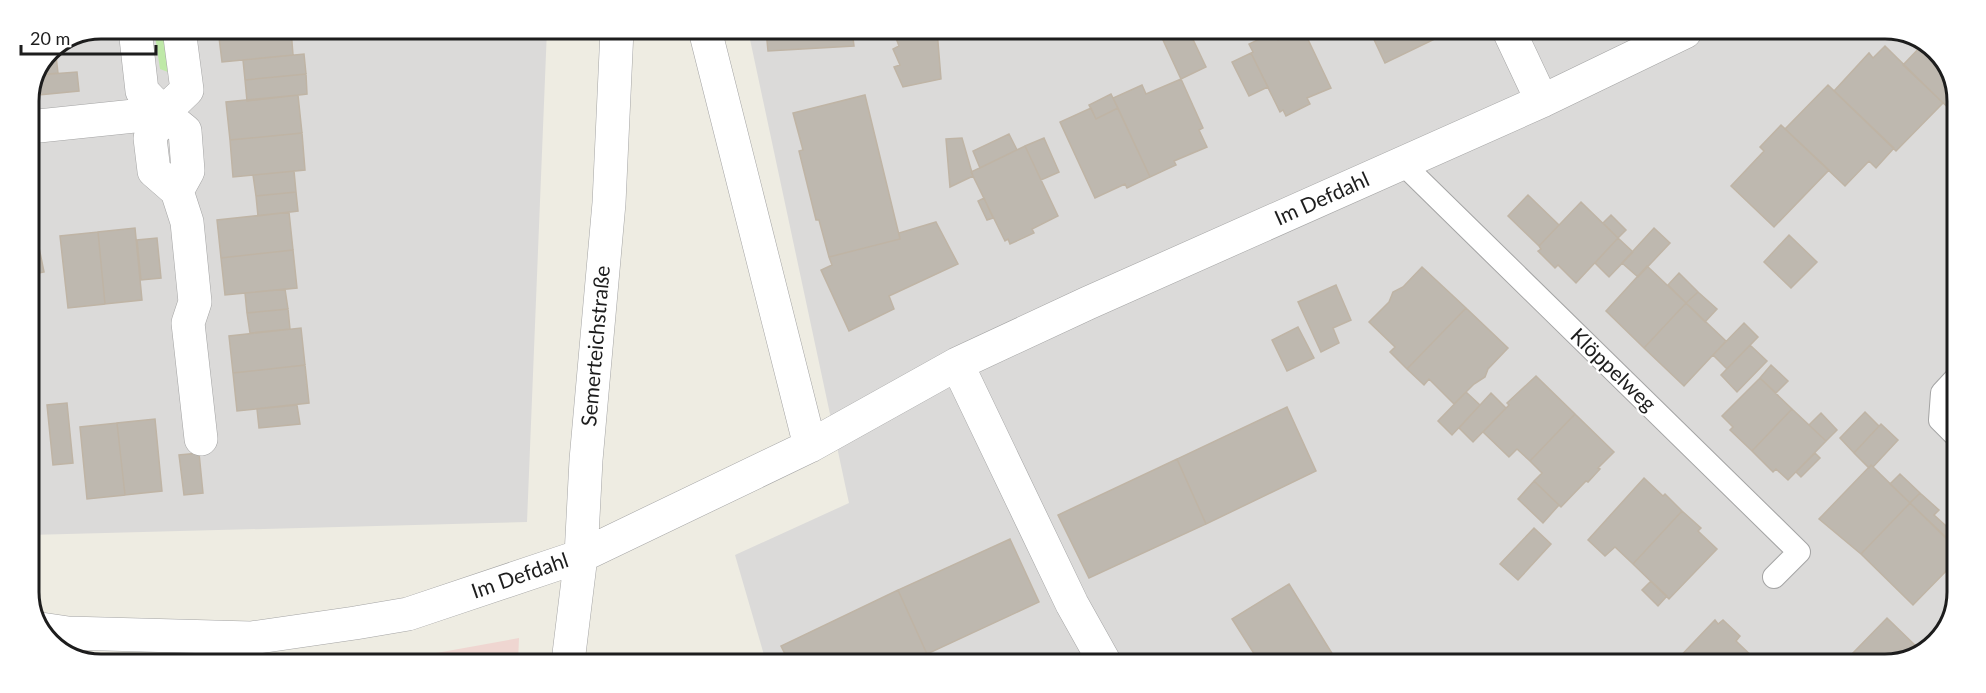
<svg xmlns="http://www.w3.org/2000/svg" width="1986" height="693" viewBox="0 0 1986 693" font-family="Lato,sans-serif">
  <rect width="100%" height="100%" fill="#eeece2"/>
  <path fill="#dbdad9" d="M101,29H547L527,522L29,535V96L50,49Z
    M748,30L1908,32L1942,56L1957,95L1954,615L1929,650L1886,664L766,662L735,555L849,503Z"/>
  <path fill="#efd6d1" d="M519,638L518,662L392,661Z"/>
  <path fill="#bfe9a8" d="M154,29H168L174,68L168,72L160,69Z"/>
  <path fill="#beb8af" stroke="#bfb4a5" stroke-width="1.5" d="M218,29H291L293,55L222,62Z
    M766,30H852L854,46L768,51Z
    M893,30H937L941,79L903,87L894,67L900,65L893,49L899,46Z
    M1179,31H1189L1206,67L1181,79L1162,38Z
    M1297,31H1304L1331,88L1307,98L1310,104L1286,116L1283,110L1280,112L1251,53L1253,52L1249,44L1274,32L1278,40Z
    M1370,31H1434L1437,38L1385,63Z
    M1924,43L1942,56L1957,95V116L1903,65Z
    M1885,46L1943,103L1896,151L1834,91L1869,53L1873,58Z
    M55,47L58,73L38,75L50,49Z
    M1251,53L1268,87L1249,96L1232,62Z
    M304,54L306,74L245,80L243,60Z
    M77,72L79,91L39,95L38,75Z
    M306,74L307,94L247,101L245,80Z
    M1181,79L1203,128L1199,130L1207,147L1174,161L1176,165L1150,177L1113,98L1142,85L1146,94Z
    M1828,85L1894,148L1876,168L1869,161L1845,186L1785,129Z
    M1111,94L1118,108L1096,119L1089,105Z
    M298,95L302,133L230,140L226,102Z
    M865,95L900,239L829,257L819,220H816L799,151L803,150L793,113Z
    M1091,108L1096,119L1118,108L1150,177L1127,188L1125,184L1095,198L1060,122Z
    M1781,125L1829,170L1774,227L1731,186L1764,151L1760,147Z
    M302,133L305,170L233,177L230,140Z
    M1009,134L1017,150L980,168L973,151Z
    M962,138L973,176L950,187L946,139Z
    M1044,138L1059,172L1041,180L1025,146Z
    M1025,146L1058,216L1032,229L1034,233L1010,244L1008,239L1005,241L971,172Z
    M294,171L296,192L256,196L253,175Z
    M296,192L298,211L258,216L256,196Z
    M1528,195L1559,225L1539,246L1508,216Z
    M984,198L993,218L987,220L978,201Z
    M1581,202L1618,238L1576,283L1558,265L1555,268L1538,251L1541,249L1539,246Z
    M289,212L293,250L221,258L217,220Z
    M1611,215L1626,230L1618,238L1603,223Z
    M936,222L958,264L889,296L894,309L849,331L821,270L832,265L829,257L900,239L899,233Z
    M135,228L142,300L105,304L98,232Z
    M1654,228L1670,243L1638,277L1622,263Z
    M98,232L105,304L68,308L60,236Z
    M36,233L44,272L29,275V234Z
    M1789,235L1817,262L1791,288L1764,262Z
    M157,238L161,278L141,280L137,240Z
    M1618,238L1633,252L1609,277L1595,263Z
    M293,250L297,288L225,295L221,258Z
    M1647,266L1686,303L1644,348L1606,311Z
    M1422,267L1466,308L1407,369L1390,352L1395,347L1369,322L1389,302L1393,292L1403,287Z
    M1679,273L1698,292L1686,303L1668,285Z
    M1336,285L1351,320L1333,328L1339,343L1321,352L1298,302Z
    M285,289L288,309L247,313L245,293Z
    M1698,292L1717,309L1705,322L1686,303Z
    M1686,303L1726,341L1684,386L1644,348Z
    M1466,308L1508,348L1488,369L1485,377L1474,384L1454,404L1429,379L1424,385L1407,369Z
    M288,309L290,329L250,333L247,313Z
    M1744,323L1758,337L1727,369L1713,355Z
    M1298,327L1314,358L1287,371L1272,340Z
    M301,328L305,365L233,373L229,336Z
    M1750,345L1767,361L1737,392L1721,375Z
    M305,365L309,403L237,411L233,373Z
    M1771,365L1788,381L1776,393L1760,378Z
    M1536,376L1575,414L1530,461L1517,449L1509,457L1483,432L1509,405L1507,403Z
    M1760,378L1792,409L1752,451L1730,430L1733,427L1722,416Z
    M1466,392L1480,405L1452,435L1438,421Z
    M1491,393L1506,408L1473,442L1459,428Z
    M67,403L73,463L53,465L47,405Z
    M297,405L300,424L259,428L257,409Z
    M1287,407L1316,471L1206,524L1177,459Z
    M1792,409L1826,441L1788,480L1776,469L1773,472L1752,451Z
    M1865,412L1879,426L1854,453L1840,438Z
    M1821,413L1837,430L1826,441L1809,425Z
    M1575,414L1614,452L1598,468L1600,469L1588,482L1586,481L1561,507L1534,481L1542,473L1530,461Z
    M155,419L162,491L125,495L117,423Z
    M117,423L125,495L87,499L80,427Z
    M1881,424L1898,440L1873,467L1871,465L1869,468L1854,453Z
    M199,453L203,493L184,495L179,455Z
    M1815,453L1820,458L1801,477L1796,472Z
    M1177,459L1206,524L1089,578L1058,515Z
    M1871,465L1910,503L1861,554L1819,519Z
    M1900,474L1920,493L1910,503L1890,484Z
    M1644,478L1663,496L1665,494L1682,511L1633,564L1615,547L1605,556L1588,540Z
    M1534,481L1559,505L1543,523L1518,499Z
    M1920,493L1939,510L1934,515L1954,533L1949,540L1910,503Z
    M1910,503L1954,546V563L1913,605L1861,554Z
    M1682,511L1701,528L1698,531L1717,549L1669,599L1633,564Z
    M1534,528L1551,544L1518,580L1500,564Z
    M1010,539L1039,602L927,654L898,590Z
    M1651,581L1667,596L1658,606L1642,590Z
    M1289,584L1338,663H1260L1232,619Z
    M898,590L927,654L909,662H789L781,646Z
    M1887,618L1922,652L1886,664H1860L1851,655Z
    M1715,620L1718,624L1723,620L1740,636L1736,641L1756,660L1753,664H1673Z
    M1851,655L1860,664H1842Z
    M1060,656L1065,663H1049Z"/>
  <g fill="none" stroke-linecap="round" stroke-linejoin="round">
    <defs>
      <path id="service" d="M1402,163L1799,552L1774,577
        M1955,435L1940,420L1942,393L1955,379"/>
      <path id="minor" d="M135,29L142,91L163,113L150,138L154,171L177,191L187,222L195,302L188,323L201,439
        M705,30L810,446
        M1509,31L1542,101
        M163,113L185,131L188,171L177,191
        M29,127L163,113L187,90L179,29
        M957,364L1072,604L1105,663
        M41,629L68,633L251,638L355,623L408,614L581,556L810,446L957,364L1088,303L1542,101L1685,32
        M568,662L581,556L586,460L609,203L617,30"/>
    </defs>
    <use href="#service" stroke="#a4a4a4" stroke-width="24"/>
    <use href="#minor" stroke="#a4a4a4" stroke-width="34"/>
    <use href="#service" stroke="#fff" stroke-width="22"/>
    <use href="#minor" stroke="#fff" stroke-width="33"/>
  </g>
  <g text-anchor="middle" stroke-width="4.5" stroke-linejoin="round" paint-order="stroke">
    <g font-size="21" fill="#1d1d1d" stroke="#fff">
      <text transform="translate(1322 199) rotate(-24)" y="7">Im Defdahl</text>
      <text transform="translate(596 346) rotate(-85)" y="7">Semerteichstraße</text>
      <text transform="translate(1613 370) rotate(44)" y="7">Klöppelweg</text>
      <text transform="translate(520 576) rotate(-19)" y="7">Im Defdahl</text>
    </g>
  </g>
  <path d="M0 0H1986V693H0ZM101 39H1885A62 62 0 0 1 1947 101V592A62 62 0 0 1 1885 654H101A62 62 0 0 1 39 592V101A62 62 0 0 1 101 39Z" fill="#fff" fill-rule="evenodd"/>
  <path fill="none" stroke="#1d1d1d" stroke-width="3" d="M101 39H1885A62 62 0 0 1 1947 101V592A62 62 0 0 1 1885 654H101A62 62 0 0 1 39 592V101A62 62 0 0 1 101 39Z"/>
  <path d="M21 45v9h135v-9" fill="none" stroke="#1d1d1d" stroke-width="3"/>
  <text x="30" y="45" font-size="18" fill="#1d1d1d" stroke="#ffffff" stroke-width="4.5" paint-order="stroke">20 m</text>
</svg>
